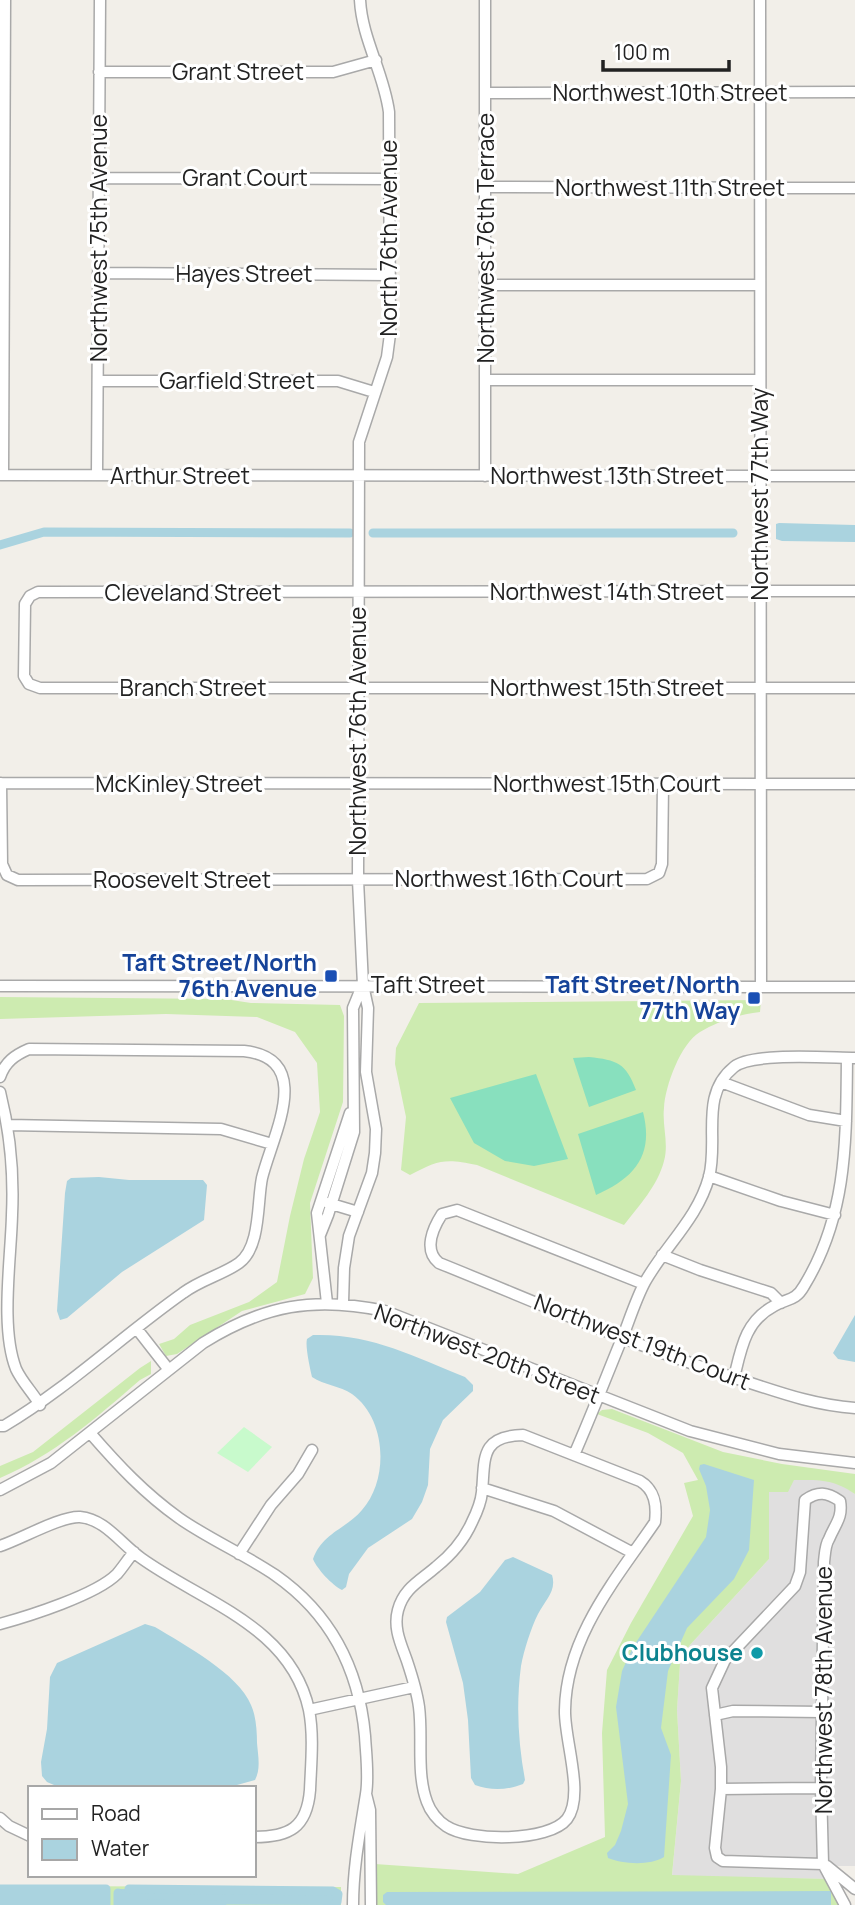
<svg xmlns="http://www.w3.org/2000/svg" width="855" height="1905" viewBox="0 0 855 1905" font-family="Manrope,sans-serif">
  <rect width="100%" height="100%" fill="#f2efe9"/>
  <path fill="#e0dfdf" d="M794,1480H828L841,1484L855,1494V1866H835L828,1879L672,1876L681,1781L677,1710L680,1664L689,1646L769,1559V1492Z"/>
  <path fill="#cdebb0" d="M0,997L225,999L251,1003L340,1005L344,1016L343,1102L310,1203L313,1278L305,1294L242,1311L177,1354L166,1356L159,1344L174,1339L190,1325L249,1302L277,1282L290,1216L304,1159L320,1112L317,1063L295,1032L257,1017L166,1014L0,1019Z
    M761,1000L760,1012C740,1014 718,1021 700,1032C681,1043 665,1086 664,1108C662,1126 669,1143 664,1161C658,1185 639,1206 624,1225L477,1165C445,1158 438,1160 410,1175L401,1170L406,1117L395,1064L396,1048L419,1003Z
    M151,1361V1374L140,1380C96,1418 54,1455 0,1478V1466L33,1452L140,1368Z
    M612,1409L723,1452L782,1464L855,1474V1494C833,1479 820,1480 794,1480L788,1492H769V1559L689,1646L680,1664L677,1710L681,1781L672,1875L828,1879L842,1905H375V1864L518,1874L605,1837L602,1733L607,1670L631,1623L693,1516L684,1483L698,1480L683,1453L648,1433L597,1414L602,1410Z
    M0,1886L341,1887V1905H0Z"/>
  <path fill="#c8facc" d="M244,1427L272,1447L248,1472L217,1453Z"/>
  <path fill="#88e0be" d="M589,1057C617,1060 626,1063 636,1090L589,1107L573,1058Z
    M536,1074L568,1159L534,1166L505,1161L474,1143L450,1098Z
    M643,1112C654,1155 635,1178 596,1195L578,1134Z"/>
  <path fill="#aad3df" d="M779,523L855,525V542L782,541L776,539V524Z
    M99,1177L129,1180H203L207,1185L204,1220L122,1272L67,1318L60,1320L57,1311L65,1193L67,1181L71,1178Z
    M855,1315V1362L838,1359L833,1353Z
    M313,1335C370,1333 413,1356 465,1377L473,1385V1391L443,1420L430,1449L428,1485L422,1502L412,1519L368,1548L349,1574L346,1587L342,1590C332,1585 317,1569 313,1559C322,1533 346,1529 362,1510C389,1480 387,1419 352,1394C340,1386 324,1385 312,1377C310,1368 305,1346 307,1339Z
    M704,1464L754,1480L749,1550L734,1579L687,1628L668,1671L661,1728L671,1755L664,1857C650,1866 622,1864 608,1858L607,1853L615,1845L621,1831L628,1804L616,1707L622,1671L633,1647L706,1537L710,1510L706,1486L699,1469L700,1465Z
    M513,1557L552,1575C557,1591 545,1600 538,1614C531,1628 524,1650 521,1666C516,1704 518,1742 525,1780L523,1784C508,1790 491,1791 475,1785L471,1778L468,1720L463,1683L446,1622L447,1617L480,1592L505,1560Z
    M145,1624L155,1627C183,1644 239,1674 251,1705C256,1716 257,1731 257,1743C258,1755 261,1769 255,1780L237,1785H54L47,1782L42,1776L41,1762L47,1729L50,1677L57,1663Z
    M0,1889H106V1904H0Z
    M118,1889L333,1891L338,1894L337,1902L334,1905L118,1904Z
    M831,1891V1905H386L383,1902V1895L387,1892Z"/>
  <g fill="none" stroke-linecap="round" stroke-linejoin="round">
    <path stroke="#aad3df" stroke-width="9" d="M373,533H733
      M0,545L44,532L350,533
      M0,1889H106V1904H0
      M129,1889L333,1891L338,1894L337,1902L334,1905
      M118,1893V1904L222,1905"/>
    <defs>
      <path id="minor" d="M760,0L761,987
        M99,72H333L376,60
        M485,93L855,92
        M99,178L390,179
        M484,187L855,188
        M98,273L390,275
        M485,285H759
        M487,380H760
        M98,381H338L374,392
        M0,475L855,476
        M3,475L5,0
        M97,475L100,0
        M485,476V0
        M855,591L38,592L30,596L25,604L24,676L29,684L40,688H855
        M0,783L855,784
        M1,783L2,864L7,875L18,880L647,879L659,873L662,864L663,784
        M0,986L855,987
        M0,1077C5,1062 15,1055 29,1049L244,1051C316,1059 272,1136 262,1178C257,1202 261,1247 239,1263C224,1274 200,1280 183,1293C122,1336 68,1388 4,1426H0
        M721,1082L809,1115L846,1121
        M0,1092C10,1132 14,1173 12,1215C11,1259 0,1328 16,1369C22,1382 33,1393 40,1405
        M8,1125L221,1129L272,1144
        M709,1176L781,1201L835,1215
        M328,1203L358,1212
        M320,1235L328,1215L354,1132L353,1008L362,986
        M662,1255L700,1270L771,1293L781,1303
        M644,1284L457,1210L442,1214C433,1228 423,1250 439,1263C536,1302 632,1345 732,1377C773,1390 811,1405 855,1408
        M327,1303L317,1213L350,1113
        M343,1303L344,1268L349,1236L372,1173L375,1153L376,1129L366,1072L368,1008L363,985L358,880L359,442L387,357L390,334L389,112C384,73 362,39 360,0
        M137,1329L169,1370
        M734,1378C741,1349 745,1321 774,1306C787,1298 795,1302 804,1286C848,1214 846,1139 847,1058
        M91,1434C118,1465 144,1493 179,1518C209,1539 244,1554 275,1575C331,1614 359,1669 365,1736C366,1754 369,1776 366,1794C360,1832 353,1867 353,1905
        M523,1435L640,1481C655,1490 657,1505 655,1522C616,1579 566,1637 565,1710C564,1739 585,1795 567,1819C549,1842 470,1842 446,1826C438,1821 430,1811 427,1802C416,1773 423,1737 419,1707C417,1692 412,1676 407,1661C401,1644 393,1628 398,1610C404,1588 420,1581 436,1567C451,1555 464,1540 472,1522C476,1514 481,1502 482,1492C485,1458 480,1436 523,1435Z
        M574,1455C592,1414 608,1372 625,1331C631,1315 637,1297 645,1282C665,1246 698,1218 709,1177C719,1140 699,1095 734,1067C752,1052 830,1058 855,1058
        M482,1488L554,1511L633,1553
        M0,1490L51,1463L203,1343C264,1305 314,1296 385,1311L690,1431L779,1454L855,1463
        M0,1546C21,1539 61,1516 80,1517C105,1519 121,1544 141,1558C202,1602 291,1626 309,1710C314,1736 311,1764 310,1790C307,1828 289,1837 254,1837
        M239,1554L271,1505L298,1474L312,1450
        M0,1624C29,1616 96,1595 117,1574C123,1567 128,1559 134,1552
        M309,1710L414,1687
        M715,1715L733,1711L822,1712
        M721,1789L821,1788
        M366,1794L370,1810L371,1905
        M0,1818L9,1826L30,1836
        M823,1864L723,1861L717,1857L715,1848L721,1789V1767L712,1688L725,1660L795,1586L800,1572L805,1500C818,1491 827,1492 840,1501C843,1518 835,1524 829,1539C825,1545 825,1554 824,1562L821,1788L823,1864L845,1905
        M827,1866L855,1889"/>
    </defs>
    <use href="#minor" stroke="#a9a9a9" stroke-width="13"/>
    <use href="#minor" stroke="#fff" stroke-width="10"/>
  </g>
  <g fill="#1a4fb4" stroke="#fff" stroke-width="2.5">
    <rect x="324" y="969" width="14" height="14" rx="3.5"/>
    <rect x="747" y="991" width="14" height="14" rx="3.5"/>
  </g>
  <circle fill="#0f9aa8" stroke="#fff" stroke-width="2.5" cx="757" cy="1653" r="7"/>
  <g text-anchor="middle" stroke-width="6" stroke-linejoin="round" paint-order="stroke">
    <g font-size="23" fill="#222" stroke="#fff">
      <text x="238" y="80">Grant Street</text>
      <text x="670" y="101">Northwest 10th Street</text>
      <text x="245" y="186">Grant Court</text>
      <text x="670" y="196">Northwest 11th Street</text>
      <text transform="translate(99 238) rotate(-90)" y="8">Northwest 75th Avenue</text>
      <text transform="translate(389 238) rotate(-90)" y="8">North 76th Avenue</text>
      <text transform="translate(486 238) rotate(-90)" y="8">Northwest 76th Terrace</text>
      <text x="244" y="282">Hayes Street</text>
      <text x="237" y="389">Garfield Street</text>
      <text x="180" y="484">Arthur Street</text>
      <text x="607" y="484">Northwest 13th Street</text>
      <text transform="translate(760 494) rotate(-90)" y="8">Northwest 77th Way</text>
      <text x="607" y="600">Northwest 14th Street</text>
      <text x="193" y="601">Cleveland Street</text>
      <text x="193" y="696">Branch Street</text>
      <text x="607" y="696">Northwest 15th Street</text>
      <text transform="translate(358 731) rotate(-90)" y="8">Northwest 76th Avenue</text>
      <text x="179" y="792">McKinley Street</text>
      <text x="607" y="792">Northwest 15th Court</text>
      <text x="509" y="887">Northwest 16th Court</text>
      <text x="182" y="888">Roosevelt Street</text>
      <text x="428" y="993">Taft Street</text>
      <text transform="translate(642 1342) rotate(21)" y="8">Northwest 19th Court</text>
      <text transform="translate(487 1354) rotate(21)" y="8">Northwest 20th Street</text>
      <text transform="translate(824 1690) rotate(-90)" y="8">Northwest 78th Avenue</text>
    </g>
    <g font-size="23" font-weight="bold" fill="#164399" stroke="#fff" text-anchor="end">
      <text x="317" y="971">Taft Street/North<tspan x="317" dy="26">76th Avenue</tspan></text>
      <text x="740" y="993">Taft Street/North<tspan x="740" dy="26">77th Way</tspan></text>
    </g>
    <g font-size="23" font-weight="bold" fill="#0d838f" stroke="#fff" text-anchor="end">
      <text x="743" y="1661">Clubhouse</text>
    </g>
  </g>
  <rect x="28" y="1786" width="228" height="91" fill="#ffffff" stroke="#a7a7a7" stroke-width="2"/>
  <rect x="42" y="1809" width="35" height="10" fill="#ffffff" stroke="#a7a7a7" stroke-width="2"/>
  <text x="91" y="1821" font-size="21" fill="#222222">Road</text>
  <rect x="42" y="1839" width="35" height="21" fill="#aad3df" stroke="#a7a7a7" stroke-width="2"/>
  <text x="91" y="1856" font-size="21" fill="#222222">Water</text>
  <path d="M603 60v10h126v-10" fill="none" stroke="#222222" stroke-width="3.5"/>
  <text x="614" y="60" font-size="21" fill="#222222" stroke="#ffffff" stroke-width="5" paint-order="stroke">100 m</text>
</svg>
